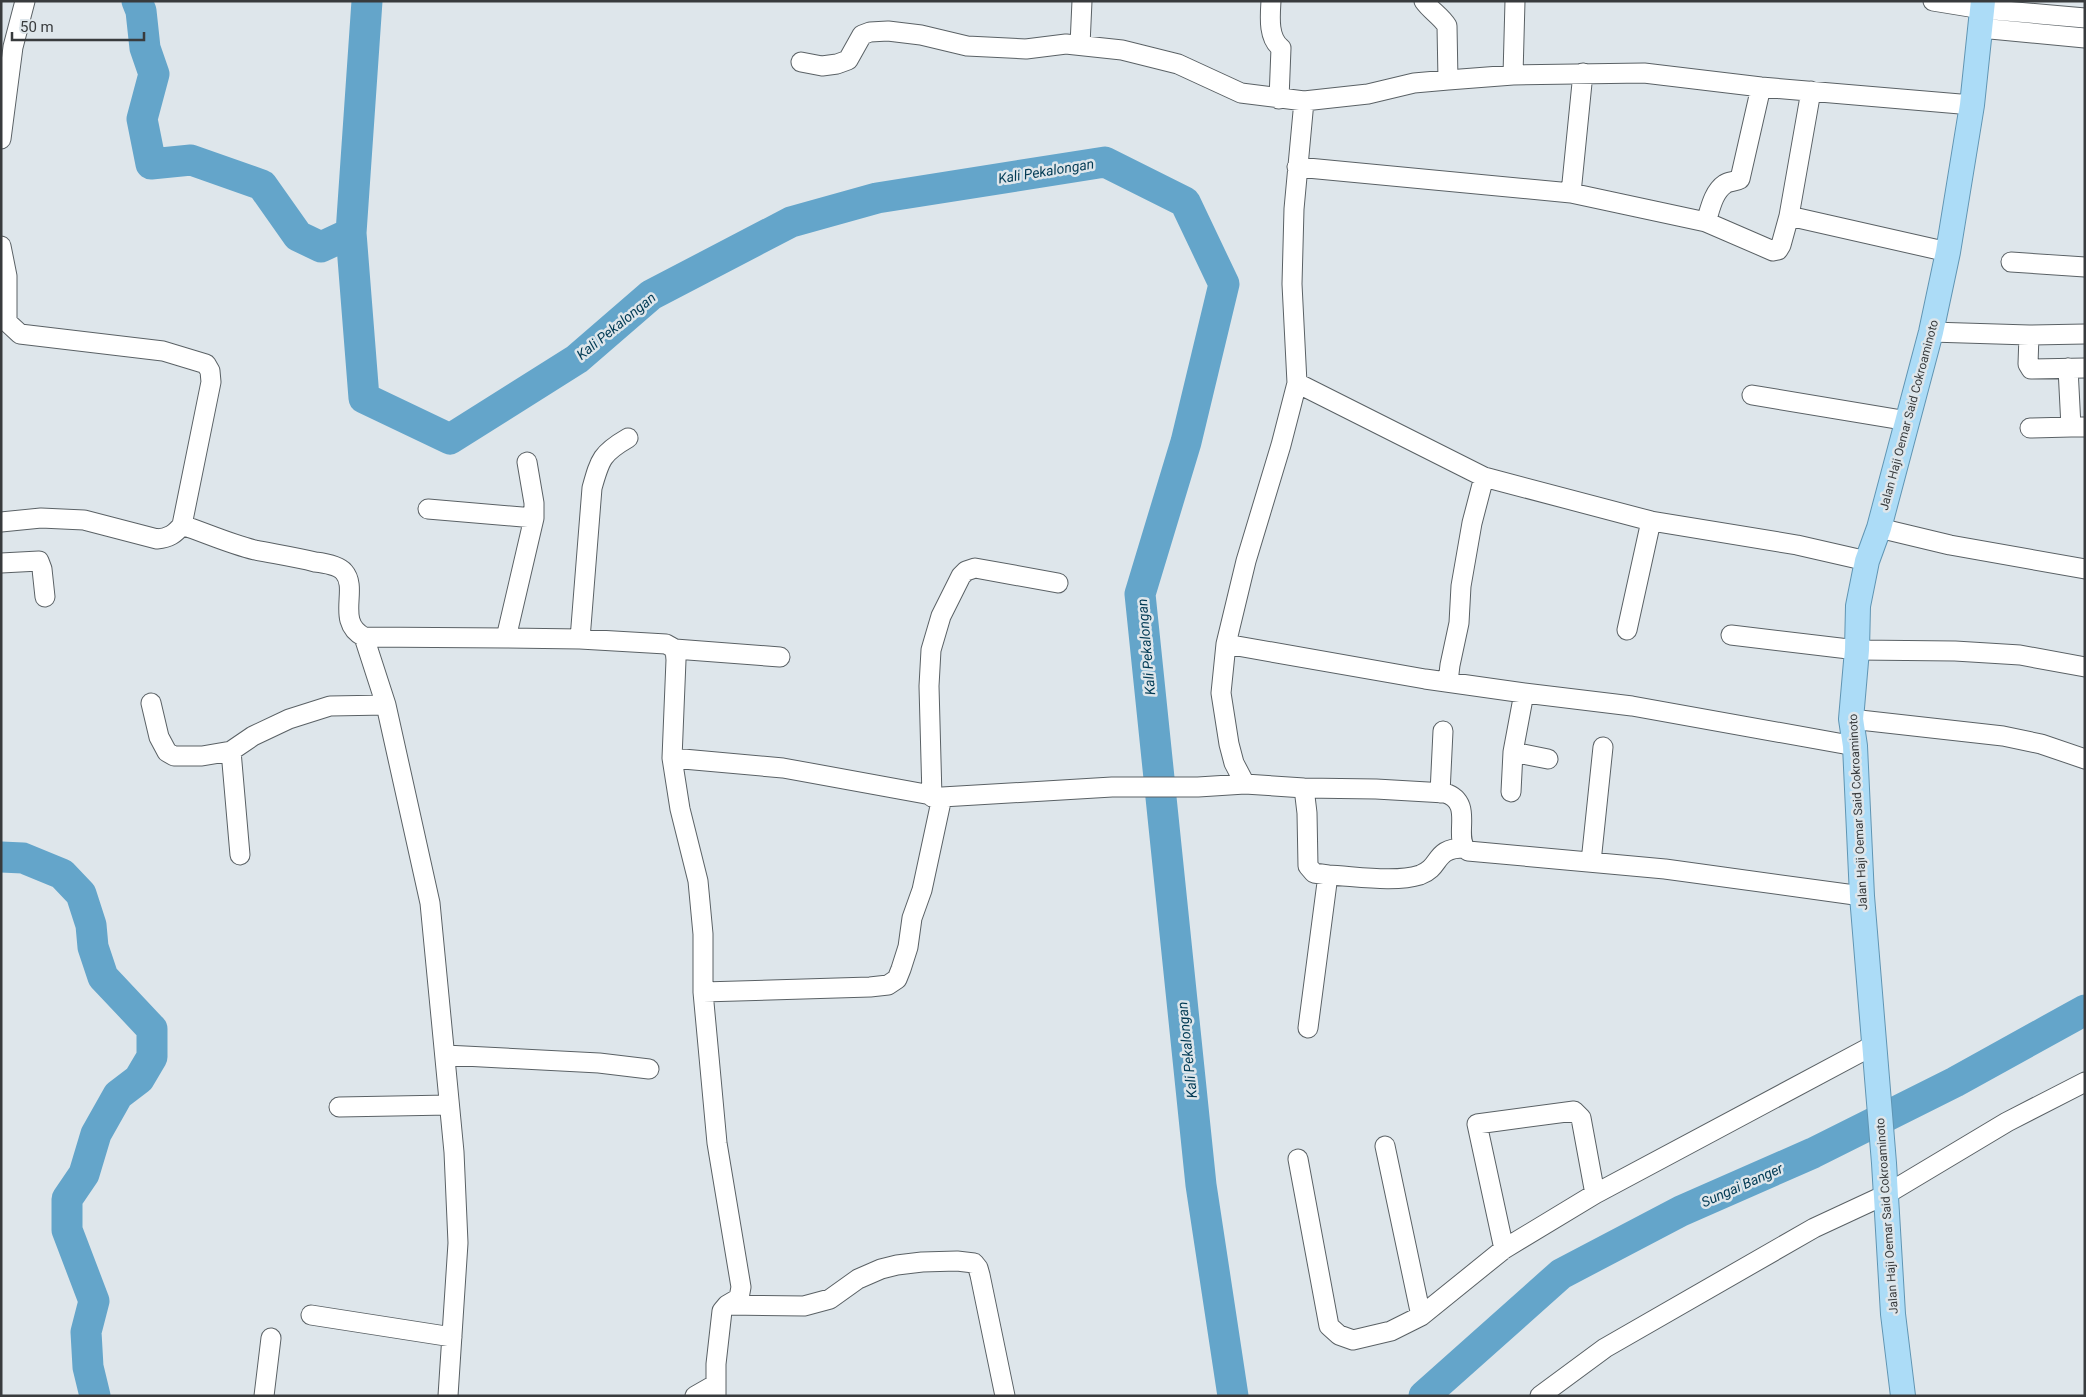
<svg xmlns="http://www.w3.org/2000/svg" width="2086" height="1397" viewBox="0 0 2086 1397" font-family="Roboto,sans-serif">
  <rect width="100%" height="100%" fill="#dee6eb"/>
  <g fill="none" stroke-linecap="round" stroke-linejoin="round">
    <path stroke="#64a5ca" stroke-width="31" d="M137,1L141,11L145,48L154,74L142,119L151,164L191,160L262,185L298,236L321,247L351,233
      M367,1L351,233L364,398L450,439L577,359L651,295L791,222L877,198L1105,162L1185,202L1224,284L1186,442L1140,594L1201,1185L1233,1396
      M1,857L23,858L62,874L81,894L91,925L93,947L103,977L152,1029V1057L139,1079L118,1095L96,1134L84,1174L67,1199V1230L94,1301L86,1332L88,1367L95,1396
      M1424,1396L1561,1274L1681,1211L1813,1153L1955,1082L2085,1010"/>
    <defs>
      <path id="minor" d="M1271,1C1270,17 1268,38 1281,48L1279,99
        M1424,1C1431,11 1441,16 1447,26L1448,80
        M1933,1L1982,9L2085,18
        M1980,28L2085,38
        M1080,45L1082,1
        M801,62L822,66L837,64L848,60L862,35L870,32L888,31L921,35L967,46L1026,49L1066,44L1122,50L1178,64L1241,93L1304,101L1368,94L1414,83L1448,80L1513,75L1644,73L1761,87L1972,105
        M1583,73L1571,193L1706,222L1773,251L1778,250L1781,245L1789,216L1811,91
        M1513,75L1515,1
        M1,139L13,47L25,1
        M1297,167L1571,193
        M1789,216L1948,252
        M1706,222C1710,210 1713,192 1725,184C1729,181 1735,182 1740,179L1761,87
        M1,246L7,276V322L20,334L163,351L206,364L210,371L211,382L182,525C206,533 230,544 255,550C275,554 295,557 315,562C324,563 338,565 344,572C359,589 335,622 364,637L506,638L534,518V503L527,462
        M2011,262L2085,267
        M1931,332L2029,335L2085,334
        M2029,335L2028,364L2031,369L2085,368
        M2068,368L2071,427H2085
        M1297,383L1484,477L1651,521L1797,545L1867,561
        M1752,395L1908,421
        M2030,428L2071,427
        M428,509L534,518
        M1,522L41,518L84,520L157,539C169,538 175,534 182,525
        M1879,528L1950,545L2085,569
        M1,563L39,561L42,569L45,597
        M1627,630L1651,521
        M1731,635L1857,650L1955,651L2020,655L2085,667
        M364,637L386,705L430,903L454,1152L458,1243L448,1396
        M506,638L580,639L666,644L675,649L780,657
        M580,639L592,488C600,459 602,453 628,438
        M1226,644L1425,679L1524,693L1632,706L1855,746
        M1448,682L1450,665L1459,623L1461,586L1472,523L1484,477
        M151,703L159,737L167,752L174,756H202L231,751L253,736L289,719L330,706L386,705
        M1851,719L2003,736L2041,744L2085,759
        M231,751L240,855
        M1513,752L1548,759
        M672,758L676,660L675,649
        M1245,784L1234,763L1229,744L1221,693L1226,644L1246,561L1281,445L1297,383L1292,284L1294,209L1304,101
        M1304,788L1307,813L1308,866L1314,873L1328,875L1308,1028
        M1511,792L1513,752L1524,693
        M1440,793L1443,731
        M932,797L929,686L931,650L941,616L961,576L966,571L975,568L1058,583
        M1591,862L1603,747
        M1328,875C1354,876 1395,883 1420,875C1442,867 1433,848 1464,848
        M703,992V934L698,881L680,809L672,758L783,768L942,797
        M445,1055L599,1063L649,1069
        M339,1107L449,1105
        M1385,1146L1421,1316
        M1298,1159L1329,1326L1339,1335L1353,1340L1391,1331L1421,1316L1504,1249L1595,1194L1874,1045
        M1504,1249L1477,1124L1574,1111L1581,1118L1595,1194
        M727,1305L804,1306L830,1299L858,1279L881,1269L897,1265L922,1262L957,1261L974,1263L978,1268L980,1275L1005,1396
        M311,1315L452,1337
        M264,1396L271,1338
        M695,1396L716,1384
        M716,1396V1364L722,1311L727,1305L739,1298L741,1287L717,1143L703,992L870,987L888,985L897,979L901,969L908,947L912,918L922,890L942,797L1112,787H1198L1245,784L1304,788L1376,789L1445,793C1476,803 1451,838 1468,851L1665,869L1862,896
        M1540,1396L1605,1348L1814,1228L1885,1195L2007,1122L2085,1082"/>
      <path id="major" d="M1903,1396L1893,1314L1884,1163L1862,896L1855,746L1851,719L1857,650L1858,606L1867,561L1879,528L1931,332L1948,252L1972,105L1983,1"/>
    </defs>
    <use href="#minor" stroke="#5a6165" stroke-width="21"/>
    <use href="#major" stroke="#6095b3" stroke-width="26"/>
    <use href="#minor" stroke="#fff" stroke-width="19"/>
    <use href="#major" stroke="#acdcf7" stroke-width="24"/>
  </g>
  <g text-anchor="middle" stroke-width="5" stroke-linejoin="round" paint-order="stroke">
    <g font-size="12" fill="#383b3d" stroke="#dee6eb">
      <text transform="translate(1909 415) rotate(-75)" y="4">Jalan Haji Oemar Said Cokroaminoto</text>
      <text transform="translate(1858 812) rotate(-93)" y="4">Jalan Haji Oemar Said Cokroaminoto</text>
      <text transform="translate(1887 1216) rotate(-94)" y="4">Jalan Haji Oemar Said Cokroaminoto</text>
    </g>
    <g font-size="14" font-style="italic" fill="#003a54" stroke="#dee6eb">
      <text transform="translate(1046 171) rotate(-9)" y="5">Kali Pekalongan</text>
      <text transform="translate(616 326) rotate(-39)" y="5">Kali Pekalongan</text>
      <text transform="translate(1146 647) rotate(-95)" y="5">Kali Pekalongan</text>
      <text transform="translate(1187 1050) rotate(-96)" y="5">Kali Pekalongan</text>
      <text transform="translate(1742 1185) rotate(-24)" y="5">Sungai Banger</text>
    </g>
  </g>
  <rect width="2086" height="1397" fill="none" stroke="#383b3d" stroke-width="5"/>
  <path d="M12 32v8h132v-8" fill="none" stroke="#383b3d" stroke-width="2.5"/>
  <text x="20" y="32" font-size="15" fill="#383b3d" stroke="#dee6eb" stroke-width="4" paint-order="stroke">50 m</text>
</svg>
